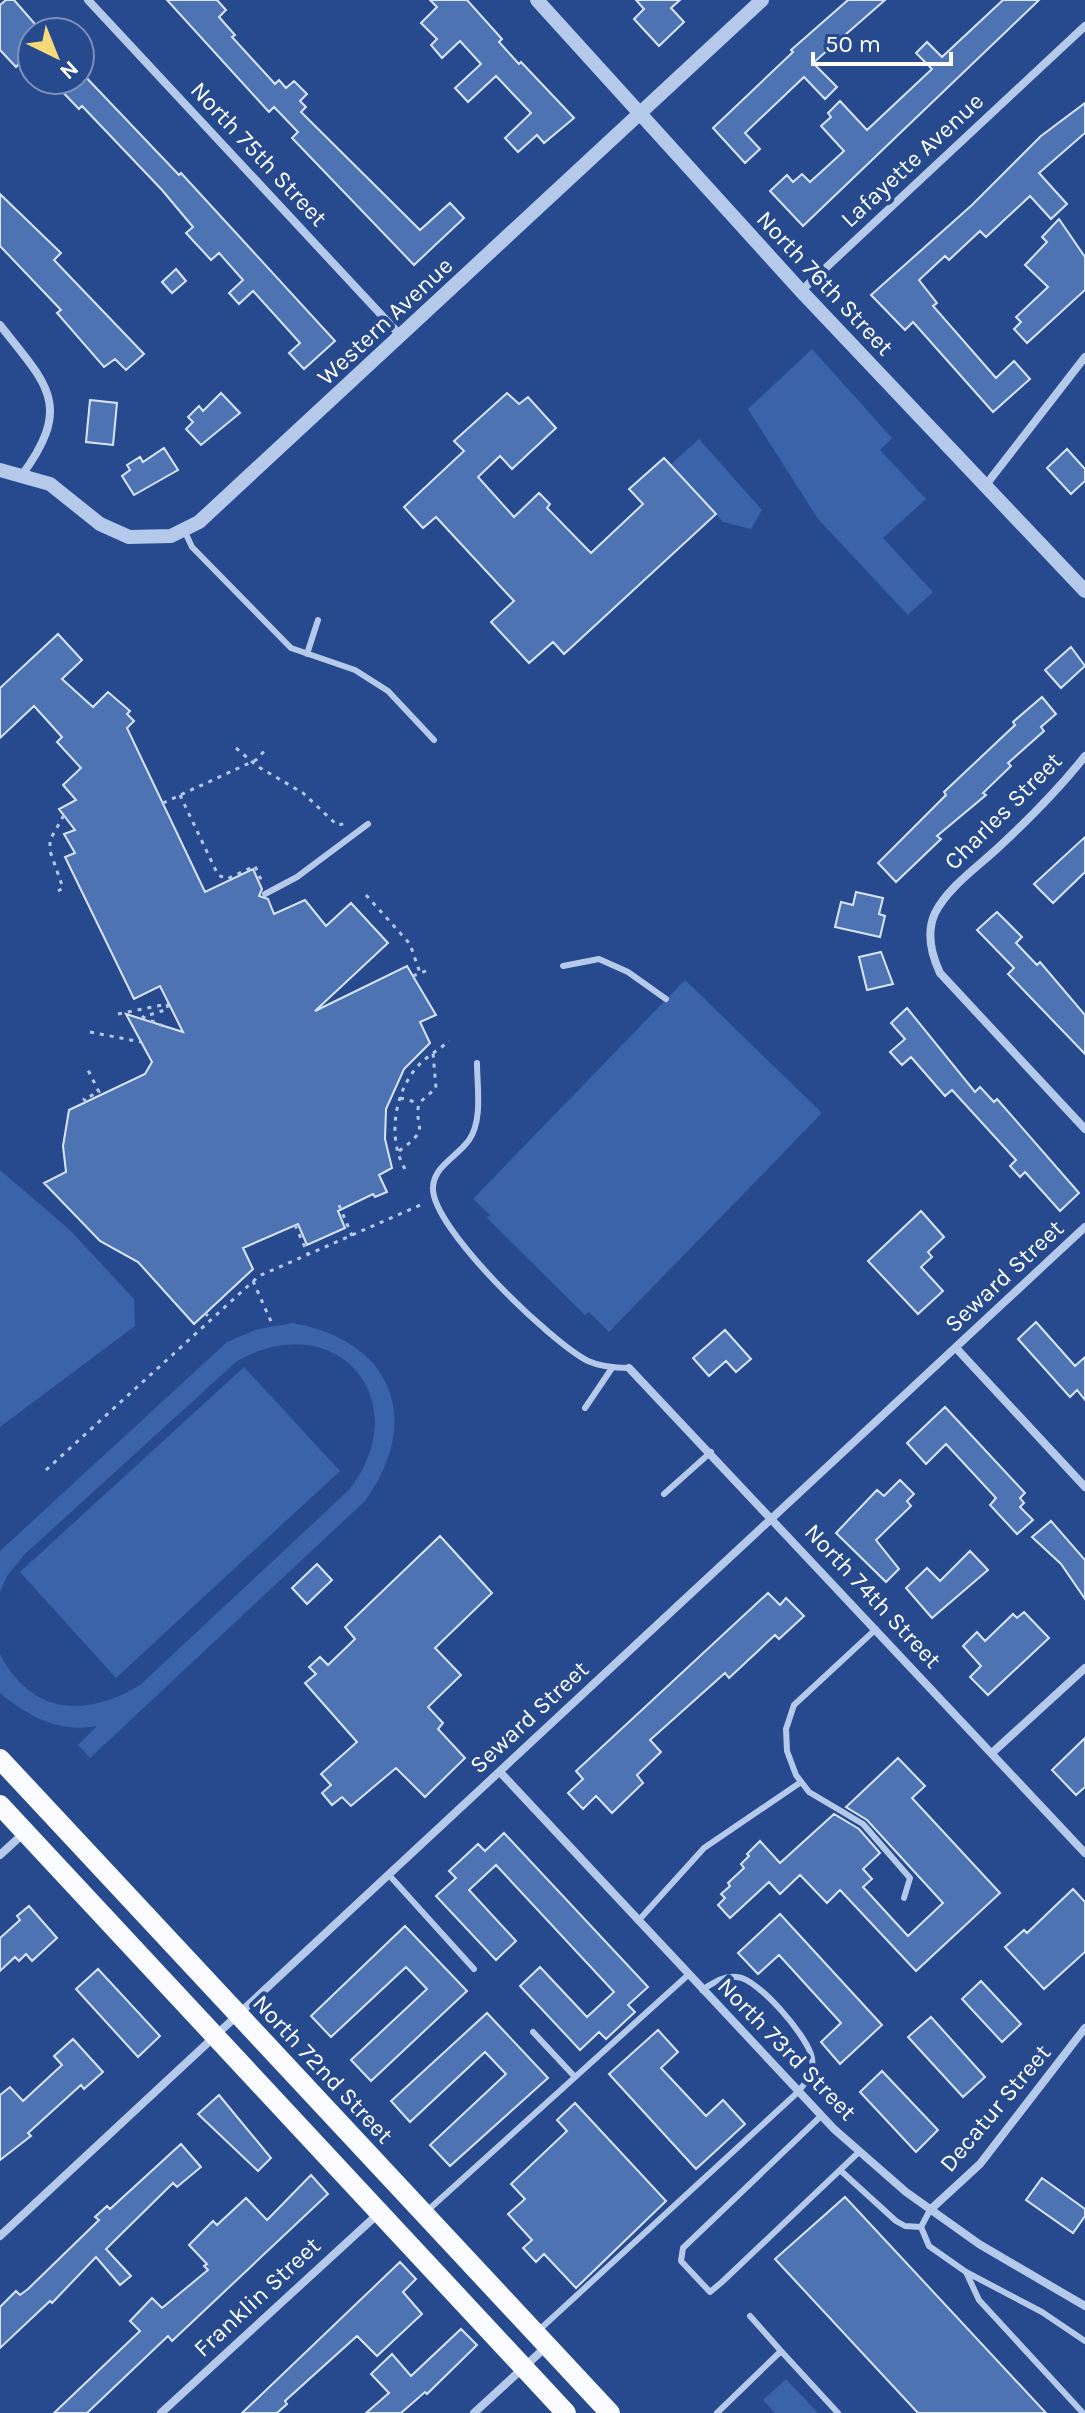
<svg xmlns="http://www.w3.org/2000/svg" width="1085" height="2413" viewBox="0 0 1085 2413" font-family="Karla,sans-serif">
  <rect width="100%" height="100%" fill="#264a8d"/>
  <path fill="#3a63a9" d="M812,349L892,438L880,450L926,499L883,538L933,592L908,615L818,519L748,409Z
    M699,439L762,510L751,529L723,522L670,465Z
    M685,980L822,1113L609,1332L589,1312L585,1315L487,1218L490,1215L473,1199Z
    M0,1170L71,1231L134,1299L135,1326L0,1427Z
    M293,1323C392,1341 424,1419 365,1501L90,1758L78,1745L97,1726C59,1733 29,1717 0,1693V1654C31,1715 86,1718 140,1685L350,1489C418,1399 335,1305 237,1361L25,1554L7,1576L0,1592V1551L227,1342L258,1329Z
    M244,1367L340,1471L116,1678L20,1572Z
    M786,2379L818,2413H775L763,2400Z"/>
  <path fill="#4e73b3" stroke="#d9e5f8" stroke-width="2" d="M6,0H14L42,32H32V52L16,67L0,50V5Z
    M167,0H217L226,10L219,17L235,35L232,37L275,84L279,80L286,88L294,81L307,94L300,101L306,107L301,112L420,230L450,203L464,218L414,265L292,138L298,132L274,107L269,112Z
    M430,0H467L502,39L499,42L519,64L521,62L574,118L544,143L537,135L518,152L505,138L531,113L496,76L468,102L455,88L481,64L460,41L442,58L431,45L437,39L421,23L437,7Z
    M636,0H680L671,8L684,22L659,46L634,19L644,9Z
    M848,0H885L813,63L837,87L825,99L804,77L745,133L760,149L745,163L713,128L793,52L791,50Z
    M1003,0H1039L803,226L770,191L787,175L793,182L802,174L810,182L844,151L821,126L831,117L828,113L840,101L867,130L932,69L916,53L927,42L942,57Z
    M80,71L179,175L181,173L335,341L304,369L289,353L300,343L253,291L239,304L229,293L243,280L219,253L211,260L186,233L193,227L162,190L82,106L79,109L51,80H80Z
    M1085,103V133L1039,173L1067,204L1051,219L1030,196L986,237L980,231L949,260L945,256L919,280L937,303L933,306L996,378L1014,361L1030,379L993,412L913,322L905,330L871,295L972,205L1041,136Z
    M0,194L61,253L54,260L144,354L126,370L115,359L104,367L57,313L61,310L0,246Z
    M1059,219L1085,257V290L1027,343L1014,329L1021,322L1016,317L1048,287L1025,265L1047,242L1042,237Z
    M176,269L186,281L172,293L162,282Z
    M221,393L240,413L201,445L186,429L193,422L188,417L199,406L203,411Z
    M507,393L519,404L528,397L556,428L512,469L500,456L478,477L514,517L539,493L550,504L547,508L591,553L643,504L629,489L664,458L716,514L564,654L553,642L529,663L491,622L514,601L436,517L423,528L404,507L464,451L454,441Z
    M90,400L117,403L113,445L86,442Z
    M164,448L178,470L134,495L122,476L130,470L127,465L140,457L143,462Z
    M1067,449L1085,469V481L1071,494L1047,468Z
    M58,634L82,660L62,679L93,707L108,692L130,711L127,714L134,721L127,728L205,892L253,869L262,889L259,896L268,899L274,914L305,900L326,926L351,903L388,943L315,1011L407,966L436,1015L420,1022L430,1043L404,1069L386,1109L385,1139L392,1168L379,1175L387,1192L375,1197L373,1194L338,1211L345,1228L307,1245L298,1224L243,1248L253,1269L194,1324L138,1262L100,1241L44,1183L66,1172L63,1146L69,1110L145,1074L152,1062L126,1014L183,1032L160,986L134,999L65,857L75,853L64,834L75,830L59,809L76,800L63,785L81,768L57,742L62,737L34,706L0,738V688Z
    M1071,647L1085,666L1061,688L1045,670Z
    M1042,697L1056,714L1041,727L1044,731L1008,763L1011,766L983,793L986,795L937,836L941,839L896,882L878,863L946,795L944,792L1015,725L1013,722Z
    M1085,837V872L1053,903L1034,884Z
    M856,892L883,898L879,914L885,916L880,937L835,927L841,902L853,905Z
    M997,912L1022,937L1016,943L1037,965L1040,962L1085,1015V1054L1008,974L1014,968L977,930Z
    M881,952L893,984L867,990L859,957Z
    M907,1008L975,1092L980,1087L994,1102L997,1099L1079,1193L1060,1211L1025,1172L1020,1177L1010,1166L1016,1160L952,1090L945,1096L911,1057L902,1065L890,1052L905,1039L891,1023Z
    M921,1211L944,1237L928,1252L932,1257L921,1267L943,1291L918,1314L868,1261Z
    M1036,1322L1075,1366L1085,1357V1400L1077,1390L1070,1397L1018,1339Z
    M725,1330L751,1359L736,1372L726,1361L709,1376L693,1358Z
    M945,1407L1025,1493L1020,1498L1024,1503L1020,1507L1033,1520L1017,1534L990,1505L996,1498L946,1444L926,1464L907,1443Z
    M900,1480L914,1494L907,1501L911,1506L876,1540L899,1569L886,1582L836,1533L877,1490L884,1496Z
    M1051,1521L1085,1560V1599L1061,1564L1032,1537Z
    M440,1536L492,1593L435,1648L461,1675L428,1707L443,1723L438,1729L465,1758L425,1797L396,1768L351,1806L342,1797L332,1805L322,1793L331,1785L321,1774L357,1742L305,1683L316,1674L309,1667L320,1657L328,1665L355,1639L345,1627Z
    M970,1551L988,1570L932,1618L906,1588L927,1568L940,1581Z
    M317,1564L332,1580L307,1604L292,1588Z
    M768,1593L780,1605L786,1598L804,1616L779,1639L775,1635L729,1678L725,1673L650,1740L661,1752L637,1775L643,1783L612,1813L596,1796L583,1809L568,1793L583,1779L576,1771Z
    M1024,1612L1049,1638L988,1695L970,1677L981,1666L963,1646L977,1632L985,1641L1013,1614L1017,1618Z
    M1085,1738V1787L1076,1795L1052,1770Z
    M898,1758L925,1786L912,1798L1000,1893L916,1971L840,1890L827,1903L800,1875L780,1894L769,1882L730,1918L718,1905L725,1898L721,1894L730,1886L728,1883L744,1868L741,1864L749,1856L747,1854L760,1841L780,1863L834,1814L859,1829L880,1853L863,1869L872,1879L863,1887L908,1936L943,1903L867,1820L846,1807Z
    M504,1833L648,1987L628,2005L635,2012L606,2039L599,2032L580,2050L520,1986L540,1967L587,2017L614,1992L496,1865L469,1890L516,1941L496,1960L436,1896L456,1878L449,1871L478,1844L485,1851Z
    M1073,1889L1085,1902V1952L1044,1989L1005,1947L1024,1930L1027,1933Z
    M29,1906L57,1938L32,1961L26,1954L19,1961L15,1957L0,1971V1938L20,1920L17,1916Z
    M780,1914L882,2025L840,2064L821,2042L841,2023L779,1955L758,1974L738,1953Z
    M405,1926L467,1991L371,2081L351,2060L427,1989L406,1967L331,2037L311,2016Z
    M98,1969L160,2036L138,2057L76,1989Z
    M981,1981L1021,2024L1002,2042L962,1999Z
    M487,2013L548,2078L450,2166L430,2145L506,2074L485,2052L410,2122L391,2101Z
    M931,2017L985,2077L963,2097L908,2037Z
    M658,2030L678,2052L661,2068L706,2116L723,2100L745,2124L696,2169L609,2074Z
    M73,2039L103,2072L84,2089L81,2085L28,2133L31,2136L0,2160V2095L10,2087L23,2101L62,2065L54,2056Z
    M882,2071L938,2130L916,2152L860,2092Z
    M219,2095L271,2158L258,2171L198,2114Z
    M575,2103L666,2201L576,2288L544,2254L536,2262L523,2248L532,2240L508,2214L525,2199L511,2184L567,2131L557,2120Z
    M181,2144L201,2167L177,2187L173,2183L106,2249L131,2276L120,2285L96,2257L52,2303L50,2301L0,2348V2307L16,2291L20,2295L28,2289L99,2220L95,2217L107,2206L110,2209Z
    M311,2175L328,2194L172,2341L168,2336L87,2413H54L140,2331L130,2321L152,2298L162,2308L208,2270L204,2266L207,2264L189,2245L213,2221L217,2225L246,2198L267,2220Z
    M1042,2178L1085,2209V2216L1073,2233L1026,2200Z
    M845,2197L1046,2413H918L775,2259Z
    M400,2262L416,2279L403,2292L422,2314L377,2356L357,2336L285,2401L287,2404L277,2413H242Z
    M461,2329L477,2345L427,2394L425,2392L401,2413H366L389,2393L371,2374L392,2354L411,2376Z"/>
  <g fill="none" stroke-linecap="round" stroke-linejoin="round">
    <path stroke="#b5c9eb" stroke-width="3" stroke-dasharray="4 6" stroke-linecap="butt" d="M236,748L257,766L303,793L337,825L349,823
      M180,795L218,875L227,879L255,866L260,878H266
      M163,803L256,760L267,748
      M58,891L63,888L50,851V840L64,815
      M366,895L410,944L420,973
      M413,976L428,970
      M118,1014L167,1004L168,1009L143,1017L163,1026
      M90,1032L141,1042
      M400,1098L419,1103
      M86,1102L84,1099L99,1092L86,1066
      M399,1151C433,1126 413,1130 419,1103L436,1088L433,1053
      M405,1169C386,1137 395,1086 423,1061C431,1054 441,1048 449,1041
      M339,1205L352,1236
      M295,1225L308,1254
      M253,1281L273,1326
      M205,1313L211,1319
      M46,1470L259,1276L425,1203"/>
    <path stroke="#b5c9eb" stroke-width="6" d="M185,532L192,547L291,648L355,670L388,691L434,740
      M307,654L318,620
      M265,894L297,877L368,824
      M563,966L599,959L628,972L666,999
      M477,1063C477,1086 483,1120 469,1140C458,1156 434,1166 433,1187C430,1227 552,1343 588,1361C601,1367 615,1368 629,1368
      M585,1408L612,1368
      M664,1494L711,1452
      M876,1629L794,1705L786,1729L787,1751L796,1775L809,1792L863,1824L910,1878L904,1898
      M389,1875L474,1969
      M638,1921L704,1848L801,1782
      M533,2032L575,2077
      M821,2116L683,2248L681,2261L710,2292L722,2282L860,2151
      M840,2170L896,2221L905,2226L921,2227
      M930,2210L921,2227L929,2246L966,2272L1042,2312L1085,2341
      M427,2211L688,1975
      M966,2272L979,2300L1083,2413
      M750,2316L781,2351
      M538,2331L798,2092C807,2081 814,2073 812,2058C809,2038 758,1978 737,1977C724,1975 713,1983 702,1990
      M717,2413L781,2351L838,2413"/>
    <path stroke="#b5c9eb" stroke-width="8" d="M88,0L401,336
      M801,291L1085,26
      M0,325C46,384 74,404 22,475
      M985,486L1085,357
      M1085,756C1059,789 1030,818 1000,846C979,866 948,887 935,913C926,933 931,954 940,973L1085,1129
      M956,1348L1085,1487
      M629,1368L1085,1853
      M992,1753L1085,1668
      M500,1772L834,2129L906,2192L979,2244L1085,2306
      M0,1855L25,1832
      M930,2210L980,2164L1085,2028
      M0,2236L1085,1227
      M161,2413L379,2213
      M474,2413L547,2346"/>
    <path stroke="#b5c9eb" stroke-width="14" d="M537,0L801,291L1085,591
      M0,470L50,484L100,524L129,537L171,536L199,522L762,0"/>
    <path stroke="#f9fbfe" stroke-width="20" d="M0,1759L610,2413
      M0,1805L566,2413"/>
  </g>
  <g text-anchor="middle" stroke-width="8" stroke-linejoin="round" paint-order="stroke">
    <g font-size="24" fill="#fff" stroke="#264a8d">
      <text transform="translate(259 154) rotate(47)" y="8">North 75th Street</text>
      <text transform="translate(912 160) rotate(-43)" y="8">Lafayette Avenue</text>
      <text transform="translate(825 283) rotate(47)" y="8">North 76th Street</text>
      <text transform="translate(385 321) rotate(-43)" y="8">Western Avenue</text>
      <text transform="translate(1003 811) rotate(-45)" y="8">Charles Street</text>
      <text transform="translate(1004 1276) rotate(-43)" y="8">Seward Street</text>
      <text transform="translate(873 1596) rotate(47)" y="8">North 74th Street</text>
      <text transform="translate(529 1717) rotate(-43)" y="8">Seward Street</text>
      <text transform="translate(787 2049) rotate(46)" y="8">North 73rd Street</text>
      <text transform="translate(323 2069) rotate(47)" y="8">North 72nd Street</text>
      <text transform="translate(995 2108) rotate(-50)" y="8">Decatur Street</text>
      <text transform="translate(257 2297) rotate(-43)" y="8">Franklin Street</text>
    </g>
  </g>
  <g transform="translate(56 56) rotate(137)"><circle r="38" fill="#264a8d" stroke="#7d92bb" stroke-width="2"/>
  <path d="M0-6L14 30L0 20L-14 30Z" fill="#f4da79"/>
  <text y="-12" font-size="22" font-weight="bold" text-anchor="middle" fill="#ffffff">N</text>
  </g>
  <path d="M813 52v12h138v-12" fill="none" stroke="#ffffff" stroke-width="4"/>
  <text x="825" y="52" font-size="24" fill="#ffffff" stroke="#264a8d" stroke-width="6" paint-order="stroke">50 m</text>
</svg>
